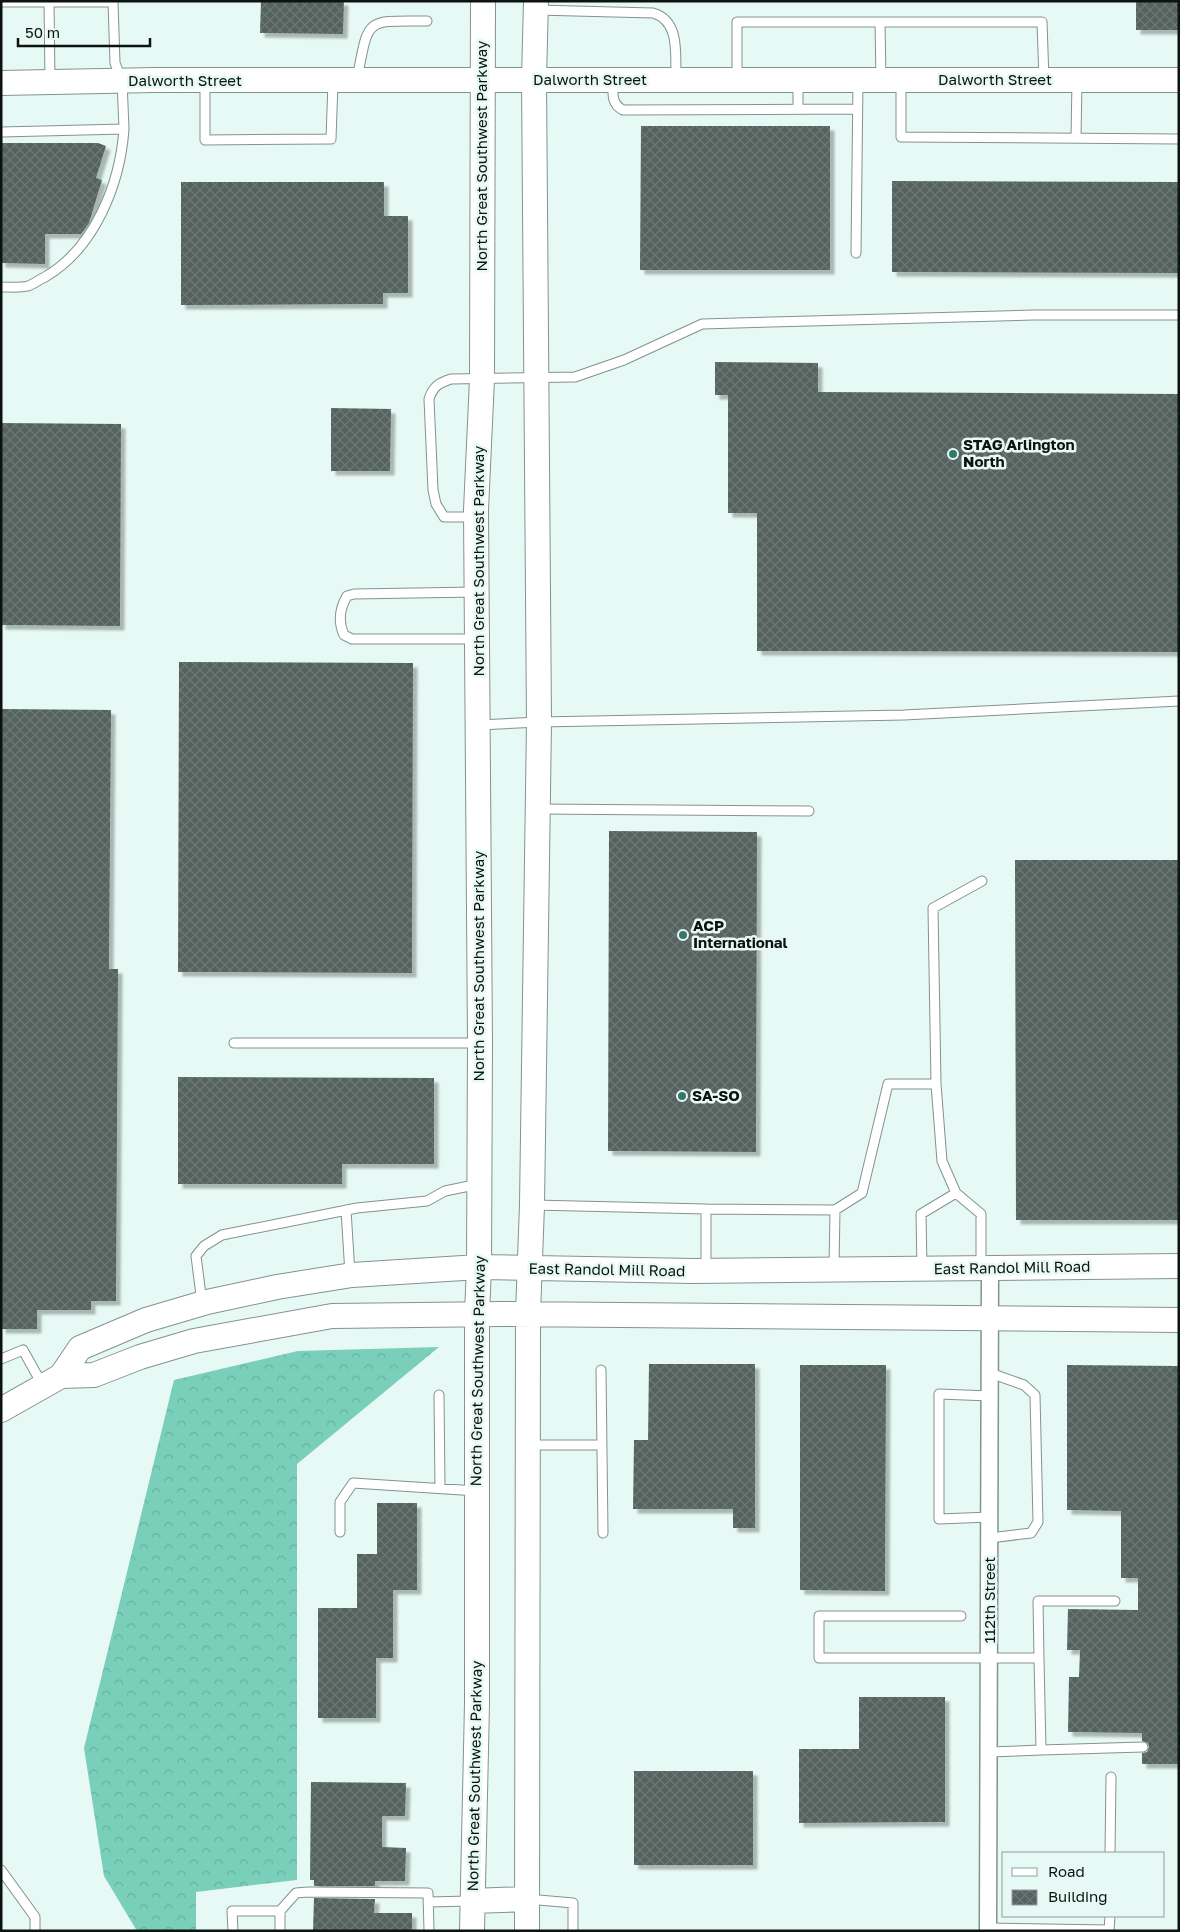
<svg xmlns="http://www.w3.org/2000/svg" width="1180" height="1932" viewBox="0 0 1180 1932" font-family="'Golos Text',sans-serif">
  <defs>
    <pattern id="forest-crowns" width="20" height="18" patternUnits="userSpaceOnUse" patternTransform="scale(1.25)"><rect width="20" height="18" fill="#7acfba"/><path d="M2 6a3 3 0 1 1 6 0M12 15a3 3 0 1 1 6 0" fill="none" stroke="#68b19f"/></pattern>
    <pattern id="building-cross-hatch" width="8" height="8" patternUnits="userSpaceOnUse" patternTransform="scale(1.25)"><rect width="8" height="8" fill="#54635f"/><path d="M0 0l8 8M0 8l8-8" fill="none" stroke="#6c7875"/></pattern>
    <filter id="shadow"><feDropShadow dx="4.5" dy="4.5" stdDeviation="1" flood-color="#0004"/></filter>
  </defs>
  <rect width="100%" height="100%" fill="#e7f9f4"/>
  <path fill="url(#forest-crowns)" d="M439,1347L297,1464V1880L196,1892V1931H137L104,1876L84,1748L174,1380L298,1351Z"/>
  <path fill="url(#building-cross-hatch)" filter="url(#shadow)" d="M261,1H344L343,34L260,33Z
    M1136,1H1179V30H1136Z
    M641,126H830V270H640Z
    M1,143H98L106,146L96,178L102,180L89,223L81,234H45V264L1,263Z
    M892,181L1179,182V273L892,272Z
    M181,182H384V216H408V293H383V304L181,305Z
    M715,362L818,363V392L1179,394V652L757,651V513H728V395H715Z
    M331,408L391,409L390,471H331Z
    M1,423L121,424L120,626L1,625Z
    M179,662L413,663L412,973L178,972Z
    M1,709L111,710L109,969H118L116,1301H91V1310H37V1329H1Z
    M609,831L757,832L756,1152L608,1151Z
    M1015,860H1178V1220H1016Z
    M178,1077L434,1078V1164H342V1184H178Z
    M649,1364H755V1528H733V1509H633L634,1440H648Z
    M800,1365H886L885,1591L800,1590Z
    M1067,1365L1179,1366L1178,1764H1142V1753L1147,1752L1149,1747L1148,1743L1142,1741V1733L1068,1732L1069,1677H1079L1080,1650H1067L1068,1609L1138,1610V1578H1121V1511L1067,1510Z
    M377,1503H417V1590H393V1658H376V1718H318V1608H357V1554H377Z
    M859,1697H945V1822L799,1823V1749H859Z
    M634,1771H753V1865H634Z
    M311,1782L406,1783L405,1816H382V1847L406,1848L405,1881H375V1886H314V1880H310Z
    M314,1898L375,1899L374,1913H412V1931H313Z"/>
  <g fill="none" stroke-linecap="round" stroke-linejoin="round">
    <defs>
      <path id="lane" d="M1,2H113L115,63L122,81L124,129L1,132
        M49,2L50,82
        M536,10L653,13C681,21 675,56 676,80
        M880,22L881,79
        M357,79C369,17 364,21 427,21
        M737,79V22H1042L1044,80
        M901,80V137L1179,139
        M205,81V140L331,139L333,82
        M613,82C613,93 611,104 623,110L857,109
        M798,109V82
        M1076,138L1077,81
        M856,253L858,80
        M1,287C10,287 20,288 28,286C34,284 40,279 45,277C95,248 120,184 124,129
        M475,517H444L436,504L433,490L429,399C433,386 439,383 451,379L575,377L624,360L702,324L1033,315H1179
        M476,592L354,594L347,596C340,608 338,622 344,635L352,639H477
        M479,725L539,722L904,715L1179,701
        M538,809L809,811
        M234,1043H480
        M533,1205L706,1209V1270
        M706,1209L835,1210L862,1193L888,1084H936
        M346,1210L350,1274
        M834,1268L835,1210
        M922,1268L921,1214L956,1193
        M981,1268V1214L956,1193L942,1161L936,1084L933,908L982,881
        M202,1303L196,1256L204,1246L222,1235L357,1208L427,1201L445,1191L479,1184
        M1,1359L23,1350L43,1386
        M601,1370L603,1533
        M990,1373L1024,1385L1035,1395L1038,1522L1031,1533L990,1538
        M439,1395L440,1488
        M990,1396L939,1394V1519L990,1517
        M530,1445H602
        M340,1532V1502L353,1483L477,1491
        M961,1616H819V1658H1039L1038,1601H1115
        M1041,1750L1143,1747
        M990,1752L1041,1750L1039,1658
        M1110,1853L1111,1777
        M1,1870L35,1917V1931
        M527,1899L573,1903V1931
        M428,1902L470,1901
        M988,1928L1109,1930L1110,1916
        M233,1931L232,1911H280
        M280,1931V1911L296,1893L308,1892L428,1893L429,1931"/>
      <path id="street" d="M988,1931L990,1268"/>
      <path id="secondary" d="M1,83L154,80H1179
        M61,1376L94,1375L140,1357L194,1341L332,1316L502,1314L1179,1320
        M1,1410L61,1376L80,1348L146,1320L207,1302L277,1287L352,1275L479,1267L693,1271L1179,1266
        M472,1901L527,1899
        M472,1931L477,1704V1314L479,1267L480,1043L476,510L482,379L483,1
        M527,1931L528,1314L532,1205L539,722L534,79L536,1"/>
    </defs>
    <use href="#lane" stroke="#83938f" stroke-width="11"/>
    <use href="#street" stroke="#83938f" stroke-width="19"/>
    <use href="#secondary" stroke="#83938f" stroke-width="26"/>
    <use href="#lane" stroke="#fff" stroke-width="9"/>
    <use href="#street" stroke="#fff" stroke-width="16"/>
    <use href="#secondary" stroke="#fff" stroke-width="24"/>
  </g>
  <g fill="#357768" stroke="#e7f9f4" stroke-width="2">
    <circle cx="953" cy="454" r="5"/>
    <circle cx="683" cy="935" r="5"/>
    <circle cx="682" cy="1096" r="5"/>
  </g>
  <g text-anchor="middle" stroke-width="5" stroke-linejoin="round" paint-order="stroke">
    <g font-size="15" fill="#0d1311" stroke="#e7f9f4">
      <text x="590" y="85">Dalworth Street</text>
      <text x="995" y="85">Dalworth Street</text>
      <text x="185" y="86">Dalworth Street</text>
      <text transform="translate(482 156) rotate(-90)" y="5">North Great Southwest Parkway</text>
      <text transform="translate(479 561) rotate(-90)" y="5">North Great Southwest Parkway</text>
      <text transform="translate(479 966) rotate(-90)" y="5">North Great Southwest Parkway</text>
      <text transform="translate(1012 1268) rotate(-1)" y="5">East Randol Mill Road</text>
      <text transform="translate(607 1270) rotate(1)" y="5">East Randol Mill Road</text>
      <text transform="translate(478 1371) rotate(-89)" y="5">North Great Southwest Parkway</text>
      <text transform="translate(990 1600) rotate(-90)" y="5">112th Street</text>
      <text transform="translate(475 1776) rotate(-89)" y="5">North Great Southwest Parkway</text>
    </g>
    <g font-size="15" font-weight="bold" fill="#0d1311" stroke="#e7f9f4" text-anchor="start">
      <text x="963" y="450">STAG Arlington<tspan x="963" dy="17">North</tspan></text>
      <text x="693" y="931">ACP<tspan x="693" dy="17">International</tspan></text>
      <text x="692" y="1101">SA-SO</text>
    </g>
  </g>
  <rect width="1180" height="1932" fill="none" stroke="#0d1311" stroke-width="5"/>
  <rect x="1002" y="1852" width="162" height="65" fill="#e7f9f4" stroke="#909d99"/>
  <rect x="1012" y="1868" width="25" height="8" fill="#ffffff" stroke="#909d99"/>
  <text x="1048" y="1877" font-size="15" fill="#0d1311">Road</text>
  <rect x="1012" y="1890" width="25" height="15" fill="url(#building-cross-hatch)" stroke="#909d99"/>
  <text x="1048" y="1902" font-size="15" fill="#0d1311">Building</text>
  <path d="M18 38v8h132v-8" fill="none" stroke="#0d1311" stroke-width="2.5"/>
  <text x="25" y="38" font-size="15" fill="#0d1311" stroke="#e7f9f4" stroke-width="4" paint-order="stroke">50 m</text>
</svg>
